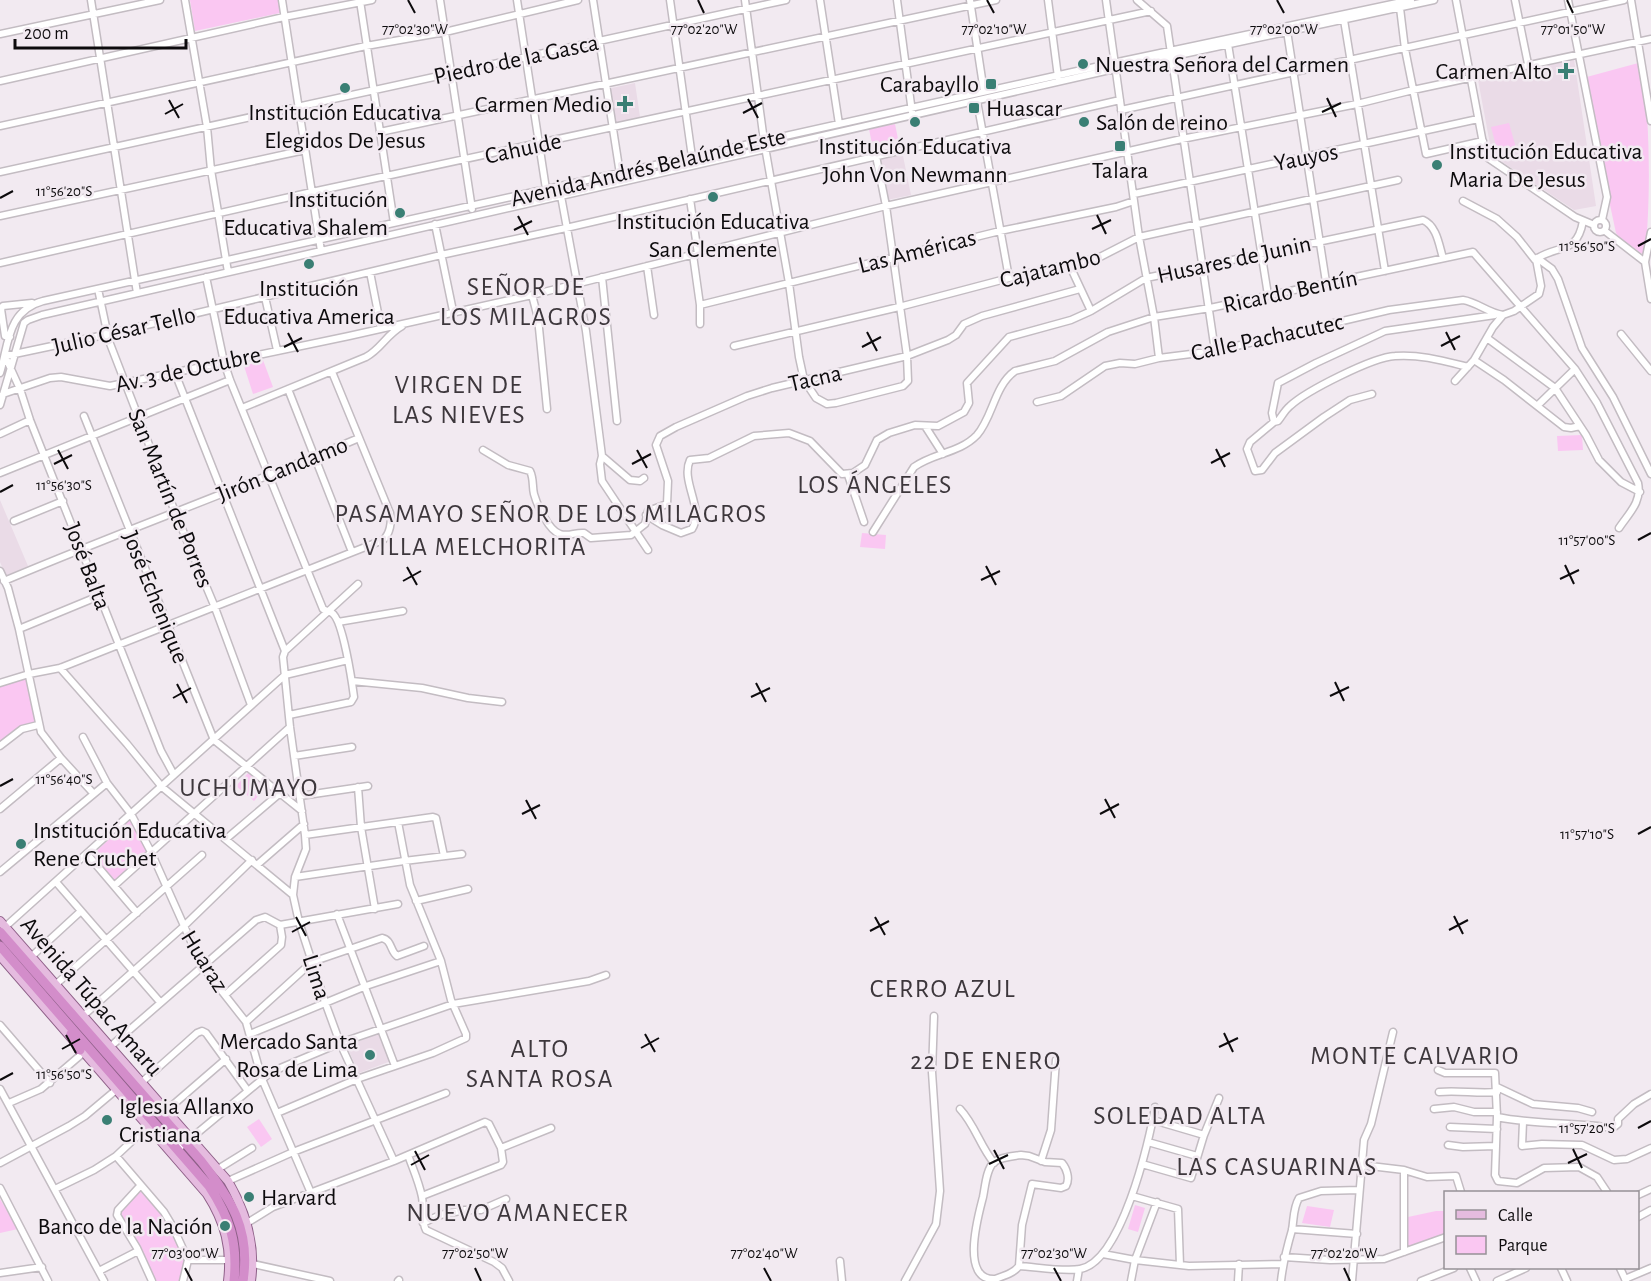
<svg xmlns="http://www.w3.org/2000/svg" width="1651" height="1281" viewBox="0 0 1651 1281" font-family="'Alegreya Sans',sans-serif">
  <rect width="100%" height="100%" fill="#f2eaf1"/>
  <path fill="#eadbe7" d="M1574,59L1596,206L1574,210L1492,155L1478,80Z
    M635,83L640,117L617,123L615,121L611,90L612,88Z
    M902,151L911,195L887,200L878,156Z
    M0,500L28,566L6,576L0,562Z
    M379,1033L391,1061L359,1073L348,1049L350,1045Z"/>
  <path fill="#fac7f2" d="M190,0H278L280,13L195,31Z
    M1642,62C1650,123 1651,197 1645,256L1619,237L1616,233L1583,78Z
    M1509,123L1516,148L1498,153L1491,127Z
    M895,124L898,139L872,144L869,129Z
    M263,360L273,387L253,394L244,366Z
    M1582,435L1583,450L1558,451L1557,436Z
    M862,533L886,535L885,549L860,547Z
    M26,677L35,722L11,732L0,742V686Z
    M248,773L265,788L254,801L236,786Z
    M132,818L150,851L116,883L91,856Z
    M259,1119L272,1139L261,1147L247,1127Z
    M140,1191L160,1212L171,1228L185,1261L180,1281H155L120,1215L121,1210Z
    M0,1199L18,1229L0,1233Z
    M1135,1205L1145,1208L1138,1232L1128,1229Z
    M1307,1206L1334,1210L1330,1227L1302,1223Z
    M1436,1211H1445V1235L1407,1249L1408,1217Z"/>
  <g fill="none" stroke-linecap="round" stroke-linejoin="round">
    <defs>
      <path id="minor" d="M91,0L137,293
        M185,0L207,127L211,170L228,272
        M282,0L321,251
        M440,0L472,209
        M517,0L546,189
        M593,0L620,174
        M670,0L692,157
        M745,0L764,141L789,283L799,357L804,380L816,398L827,404L836,403L903,386L908,381L907,356L886,206L876,156
        M820,0L839,124
        M897,0L912,112
        M970,0L984,92
        M1048,0L1058,77
        M1106,0L1139,237L1154,317L1159,358
        M1137,0L1167,26L1215,351
        M1456,0L1485,154L1488,158L1575,217L1594,225
        M1515,0L1528,64
        M1568,0L1607,197L1602,220
        M1631,0L1651,121
        M360,1L394,223
        M1400,8L1405,49L1426,154L1483,141
        M1344,20L1385,271
        M1287,31L1326,282
        M0,34L160,0
        M1228,44L1268,295
        M0,81L284,17L372,0
        M977,101L1009,278
        M1121,110L1624,0
        M0,126L366,46L445,32L578,0
        M380,132L996,0
        M0,172L786,0
        M1134,194L1478,119
        M561,196L586,331L602,456L600,464L602,481L648,550
        M690,199L698,254
        M1463,201L1497,219L1517,237L1535,260
        M0,216L305,150
        M1594 226a6 6 0 1 1 12 0a6 6 0 1 1-12 0Z
        M435,224L453,311
        M1605,231L1645,262
        M1651,232L1645,262L1651,299
        M693,255L700,305V324
        M1537,258L1552,269L1558,279L1582,348L1613,397L1651,474
        M0,263L312,192L1151,11
        M1069,264L1091,311
        M647,266L654,315
        M370,272L381,328
        M206,277L224,362L230,380L323,609C326,611 329,611 332,613C343,620 352,682 354,697L351,702L289,715
        M602,277L617,421
        M98,289L109,341L175,512L214,605L251,705
        M532,295L538,318L547,409
        M265,297L277,350
        M700,305L1000,231L1116,207L1134,201
        M1621,334L1651,371
        M10,337L5,336L1,309L3,306L32,303
        M1487,338L1555,388L1586,435L1599,460L1621,482L1640,492
        M734,346L899,307L1009,278L1100,257L1139,237L1398,180
        M1474,360L1504,380L1564,427L1571,428L1580,426
        M0,373C9,343 7,311 43,301L1113,63L1411,0
        M175,373L285,651L283,657L290,727L305,835L306,849L295,877L293,895L299,922L325,1002L340,1043L394,1161
        M1455,381L1474,360L1493,327L1503,315L1514,311L1539,294L1541,286L1536,259C1559,244 1577,255 1583,221
        M288,389L352,552
        M3,394L50,378L61,377L110,386L349,336L532,295L886,206L1182,139L1357,104L1413,90L1651,39
        M1372,394L1350,400L1324,417L1275,453L1262,470L1255,471L1247,449L1250,442L1274,422L1278,421C1282,416 1285,410 1290,406C1306,391 1373,357 1395,356C1420,354 1444,361 1468,367
        M1037,402L1061,396L1105,366L1120,363L1135,364L1159,358L1215,351L1389,310L1463,300C1477,302 1488,313 1503,315
        M0,405L24,323L28,320L42,315L1114,69L1434,0
        M1538,405L1575,369
        M242,408L366,357C381,349 387,334 402,326
        M84,416L214,740L302,811
        M1274,422L1272,413L1278,383L1316,363L1385,331L1495,315
        M925,426L943,454
        M0,434L30,420
        M483,450L508,465L530,471C534,479 532,486 534,494C537,505 549,531 560,534C568,537 576,532 584,533L591,538L631,535L645,524L648,511L667,504L668,481L656,445L660,436L676,427L747,396L772,388L907,356L948,340L956,335L964,324L982,316L1080,289
        M602,456L630,480L640,481L644,478
        M0,473L230,380
        M848,475L864,522
        M646,515L662,525L681,533L692,529C705,509 680,481 690,460L709,458L754,436L789,433L810,441L842,474L853,473L865,465L877,440L889,433L915,425L938,426L964,412L969,403L967,383L1009,337L1071,320L1091,311L1146,278L1423,220C1437,226 1439,245 1443,258
        M14,521L63,501
        M873,532L914,467C933,453 960,453 977,435C993,417 994,386 1015,371L1055,361L1108,332L1154,317L1210,308L1473,252L1575,369L1597,403L1638,483C1642,502 1629,513 1619,528
        M0,571L8,588L19,629L41,732L61,758L93,793
        M4,581C122,531 242,488 359,438
        M338,622L403,611
        M19,629L99,596
        M285,651L358,584
        M60,668L127,744L162,787L293,895
        M352,681L422,688L468,698L502,702
        M0,683L29,674L60,668L383,540C390,534 392,522 390,513L332,372
        M83,737L107,783L131,814L151,852L202,966L246,1022L262,1079L311,1193
        M0,746L22,729L38,725
        M294,756L352,747
        M174,775L161,751L30,420L20,389L5,356L109,334L441,255L566,228L1120,100
        M358,787L361,827L375,909
        M300,796L368,786
        M0,809L61,758
        M305,835L433,817L436,818L444,856
        M226,839L279,794
        M87,854L137,913
        M258,864L304,824
        M0,872L107,783
        M295,877L404,861L462,854
        M56,882L160,1002
        M114,886L290,727
        M416,901L468,889
        M337,914L395,1066
        M280,925L398,904
        M5,927L285,675L348,660
        M32,956L81,911
        M54,986L202,855
        M225,995L281,945L282,937L280,925
        M84,1015L183,927L252,860
        M246,1022L312,962L382,938C392,940 390,951 397,956L424,946
        M0,1025L50,1083
        M250,1034L366,986L441,961
        M111,1046L256,920L265,917L280,925
        M1438,1070L1445,1073H1495L1497,1117L1495,1175L1498,1181L1517,1183L1544,1168L1579,1167L1597,1177L1607,1192
        M142,1082L197,1033L202,1031L206,1033L248,1091
        M1497,1087L1533,1104L1578,1108L1592,1112
        M0,1089L104,1281
        M1439,1092C1459,1090 1477,1094 1497,1092
        M9,1103L41,1089L83,1053
        M960,1109C975,1125 980,1146 994,1163
        M1434,1109L1454,1107L1474,1112H1497
        M167,1110L226,1059
        M277,1113L357,1079L433,1053L466,1038V1034L451,1000L441,961L410,885L398,822
        M1497,1117C1536,1125 1574,1122 1613,1128L1618,1124V1119L1634,1104L1651,1094
        M1153,1120L1204,1135
        M1523,1122L1522,1146L1542,1144L1582,1145L1614,1160L1627,1159L1651,1148
        M1450,1127L1497,1129
        M1148,1142L1197,1156
        M1448,1145L1463,1147L1496,1146
        M501,1148L551,1128
        M178,1149L271,1072L340,1043L453,1004L589,981L606,975
        M408,1155C413,1169 419,1182 422,1197C424,1208 421,1221 426,1230L494,1262L502,1268L509,1281
        M1021,1155L1029,1156L1045,1162L1062,1163C1067,1169 1070,1179 1066,1186L1061,1188L1032,1184L1022,1225L1019,1266C1014,1273 1004,1276 995,1279C959,1281 979,1213 983,1197C985,1188 986,1169 994,1162C1001,1157 1013,1156 1021,1155Z
        M116,1156L164,1212L173,1227L188,1260L183,1281
        M1041,1161L1051,1130L1056,1060
        M0,1163L69,1126L85,1116L116,1090
        M1142,1164L1191,1178L1204,1135L1219,1098
        M1362,1165L1404,1170L1427,1177L1456,1176L1461,1192
        M218,1169L252,1148
        M1404,1170V1252
        M228,1181L293,1152L446,1093
        M140,1186L118,1210L117,1215L137,1248L152,1281
        M0,1188L48,1281
        M55,1189L94,1170L116,1156L148,1126
        M1638,1195L1651,1189
        M1132,1196L1178,1209L1180,1265
        M1638,1217L1651,1210
        M247,1223L273,1207L394,1161L485,1122L489,1124L501,1148L503,1162L501,1165L422,1196
        M423,1223L440,1215L465,1210H481L506,1199
        M1292,1229L1357,1234
        M1103,1254L1135,1260L1189,1266L1283,1264
        M1284,1257L1330,1260L1384,1259L1446,1237
        M188,1260H229
        M840,1261L842,1281
        M253,1264L330,1281
        M1019,1266C1036,1267 1065,1272 1080,1269C1121,1262 1149,1143 1155,1107
        M1470,1268L1476,1281
        M1561,1268L1567,1281
        M1620,1268L1626,1281
        M99,1271L138,1251
        M0,1273L42,1267
        M1625,1279L1651,1268
        M398,1281L399,1280
        M905,1281L936,1224L940,1191L932,1072L934,1016
        M1077,1281L1079,1269
        M1131,1281L1135,1260L1157,1202
        M1238,1281L1239,1264
        M1281,1281C1283,1263 1287,1247 1292,1230C1294,1219 1293,1208 1299,1198L1321,1191L1359,1190
        M1352,1281L1364,1140L1371,1124L1393,1032
        M1421,1281L1454,1268
        M1497,1281L1526,1268"/>
      <path id="major" d="M0,921L228,1181C246,1212 256,1245 251,1281
        M0,956L207,1194C225,1222 232,1249 228,1281"/>
      <path id="highway" d="M0,932L201,1161C231,1199 251,1230 243,1281
        M0,946L209,1186C230,1218 238,1243 234,1281
        M71,1034L80,1050"/>
    </defs>
    <use href="#minor" stroke="#c3bcc2" stroke-width="9"/>
    <use href="#major" stroke="#8e6088" stroke-width="10"/>
    <use href="#highway" stroke="#8e6088" stroke-width="12"/>
    <use href="#minor" stroke="#fff" stroke-width="6"/>
    <use href="#major" stroke="#e5bbdf" stroke-width="8"/>
    <use href="#highway" stroke="#d38dca" stroke-width="9"/>
  </g>
  <path fill="none" stroke="#0d0b0d" stroke-width="2" d="M408,0L415,13M698,0L704,13M987,0L994,13M1277,0L1284,13M1567,0L1573,13M1327,98L1336,117M748,99L758,118M169,100L179,118M1322,112L1341,103M743,113L762,103M165,114L183,104M0,198L13,191M1097,215L1106,234M518,216L528,235M1092,229L1111,220M514,230L532,221M1638,246L1651,239M867,332L877,351M1446,332L1455,350M288,333L298,352M1441,346L1460,336M284,347L302,338M862,347L881,337M1216,449L1225,467M58,450L68,469M637,450L647,468M1211,463L1230,453M54,464L72,455M632,464L651,454M0,492L13,485M1638,540L1651,533M1565,565L1574,584M986,566L996,585M407,567L417,585M1560,579L1579,570M981,580L1000,571M403,581L421,571M1335,682L1344,701M756,683L766,702M177,684L187,703M1330,696L1349,687M751,697L770,688M173,698L191,688M0,786L13,779M1105,799L1115,818M526,800L536,819M522,814L540,805M1100,814L1119,804M1638,834L1651,827M1454,916L1463,934M296,917L306,936M875,917L885,935M1449,930L1468,920M870,931L889,921M292,932L310,922M1224,1033L1233,1052M645,1034L655,1052M66,1035L76,1053M1219,1047L1238,1038M641,1048L659,1038M62,1049L80,1039M0,1080L13,1073M1638,1128L1651,1121M1573,1149L1582,1168M994,1150L1004,1169M415,1151L425,1170M1568,1163L1587,1154M989,1164L1008,1155M411,1165L429,1155M185,1268L192,1281M475,1268L481,1281M764,1268L771,1281M1054,1268L1061,1281M1344,1268L1350,1281"/>
  <g fill="#3a7f74" stroke="#f2eaf1" stroke-width="2">
    <circle cx="1083" cy="64" r="6"/>
    <path d="M1563 62h6v6h6v6h-6v6h-6v-6h-6v-6h6z"/>
    <rect x="985" y="78" width="12" height="12" rx="3"/>
    <circle cx="345" cy="88" r="6"/>
    <path d="M622 95h6v6h6v6h-6v6h-6v-6h-6v-6h6z"/>
    <rect x="968" y="102" width="12" height="12" rx="3"/>
    <circle cx="915" cy="122" r="6"/>
    <circle cx="1084" cy="122" r="6"/>
    <rect x="1114" y="140" width="12" height="12" rx="3"/>
    <circle cx="1437" cy="165" r="6"/>
    <circle cx="713" cy="197" r="6"/>
    <circle cx="400" cy="213" r="6"/>
    <circle cx="309" cy="264" r="6"/>
    <circle cx="21" cy="844" r="6"/>
    <circle cx="370" cy="1055" r="6"/>
    <circle cx="107" cy="1120" r="6"/>
    <circle cx="249" cy="1197" r="6"/>
    <circle cx="225" cy="1226" r="6"/>
  </g>
  <g text-anchor="middle" stroke-width="5" stroke-linejoin="round" paint-order="stroke">
    <g font-size="24" fill="#0d0b0d" stroke="#f2eaf1">
      <text transform="translate(516 59) rotate(-12)" y="8">Piedro de la Gasca</text>
      <text transform="translate(523 148) rotate(-12)" y="8">Cahuide</text>
      <text transform="translate(1306 157) rotate(-11)" y="8">Yauyos</text>
      <text transform="translate(648 167) rotate(-13)" y="8">Avenida Andrés Belaúnde Este</text>
      <text transform="translate(917 251) rotate(-14)" y="8">Las Américas</text>
      <text transform="translate(1234 259) rotate(-12)" y="8">Husares de Junin</text>
      <text transform="translate(1050 268) rotate(-14)" y="8">Cajatambo</text>
      <text transform="translate(1290 291) rotate(-12)" y="8">Ricardo Bentín</text>
      <text transform="translate(124 330) rotate(-13)" y="8">Julio César Tello</text>
      <text transform="translate(1267 337) rotate(-12)" y="8">Calle Pachacutec</text>
      <text transform="translate(188 369) rotate(-12)" y="8">Av. 3 de Octubre</text>
      <text transform="translate(815 378) rotate(-13)" y="8">Tacna</text>
      <text transform="translate(282 469) rotate(-22)" y="8">Jirón Candamo</text>
      <text transform="translate(171 498) rotate(68)" y="8">San Martín de Porres</text>
      <text transform="translate(88 566) rotate(69)" y="8">José Balta</text>
      <text transform="translate(156 597) rotate(68)" y="8">José Echenique</text>
      <text transform="translate(205 961) rotate(58)" y="8">Huaraz</text>
      <text transform="translate(317 977) rotate(72)" y="8">Lima</text>
      <text transform="translate(92 996) rotate(49)" y="8">Avenida Túpac Amaru</text>
    </g>
    <g font-size="24" fill="#0d0b0d" stroke="#f2eaf1" text-anchor="start">
      <text x="1095" y="72">Nuestra Señora del Carmen</text>
      <text x="1552" y="79" text-anchor="end">Carmen Alto</text>
      <text x="979" y="92" text-anchor="end">Carabayllo</text>
      <text x="612" y="112" text-anchor="end">Carmen Medio</text>
      <text x="986" y="116">Huascar</text>
      <text x="345" y="120" text-anchor="middle">Institución Educativa<tspan x="345" dy="28">Elegidos De Jesus</tspan></text>
      <text x="1096" y="130">Salón de reino</text>
      <text x="915" y="154" text-anchor="middle">Institución Educativa<tspan x="915" dy="28">John Von Newmann</tspan></text>
      <text x="1449" y="159">Institución Educativa<tspan x="1449" dy="28">Maria De Jesus</tspan></text>
      <text x="1120" y="178" text-anchor="middle">Talara</text>
      <text x="388" y="207" text-anchor="end">Institución<tspan x="388" dy="28">Educativa Shalem</tspan></text>
      <text x="713" y="229" text-anchor="middle">Institución Educativa<tspan x="713" dy="28">San Clemente</tspan></text>
      <text x="309" y="296" text-anchor="middle">Institución<tspan x="309" dy="28">Educativa America</tspan></text>
      <text x="33" y="838">Institución Educativa<tspan x="33" dy="28">Rene Cruchet</tspan></text>
      <text x="358" y="1049" text-anchor="end">Mercado Santa<tspan x="358" dy="28">Rosa de Lima</tspan></text>
      <text x="119" y="1114">Iglesia Allanxo<tspan x="119" dy="28">Cristiana</tspan></text>
      <text x="261" y="1205">Harvard</text>
      <text x="213" y="1234" text-anchor="end">Banco de la Nación</text>
    </g>
    <g font-size="26" letter-spacing="1.5" fill="#3d373c" stroke="#f2eaf1">
      <text x="526" y="295">SEÑOR DE<tspan x="526" dy="30">LOS MILAGROS</tspan></text>
      <text x="459" y="393">VIRGEN DE<tspan x="459" dy="30">LAS NIEVES</tspan></text>
      <text x="875" y="493">LOS ÁNGELES</text>
      <text x="551" y="522">PASAMAYO SEÑOR DE LOS MILAGROS</text>
      <text x="475" y="555">VILLA MELCHORITA</text>
      <text x="249" y="796">UCHUMAYO</text>
      <text x="943" y="997">CERRO AZUL</text>
      <text x="540" y="1057">ALTO<tspan x="540" dy="30">SANTA ROSA</tspan></text>
      <text x="1415" y="1064">MONTE CALVARIO</text>
      <text x="986" y="1069">22 DE ENERO</text>
      <text x="1180" y="1124">SOLEDAD ALTA</text>
      <text x="1277" y="1175">LAS CASUARINAS</text>
      <text x="518" y="1221">NUEVO AMANECER</text>
    </g>
  </g>
  <g font-size="15" text-anchor="middle" fill="#0d0b0d" stroke="#f2eaf1" stroke-width="5" stroke-linejoin="round" paint-order="stroke">
    <text x="415" y="34">77°02'30"W</text>
    <text x="704" y="34">77°02'20"W</text>
    <text x="994" y="34">77°02'10"W</text>
    <text x="1284" y="34">77°02'00"W</text>
    <text x="1573" y="34">77°01'50"W</text>
    <text x="64" y="196">11°56'20"S</text>
    <text x="1587" y="251">11°56'50"S</text>
    <text x="64" y="490">11°56'30"S</text>
    <text x="1587" y="545">11°57'00"S</text>
    <text x="64" y="784">11°56'40"S</text>
    <text x="1587" y="839">11°57'10"S</text>
    <text x="64" y="1079">11°56'50"S</text>
    <text x="1587" y="1133">11°57'20"S</text>
    <text x="185" y="1258">77°03'00"W</text>
    <text x="475" y="1258">77°02'50"W</text>
    <text x="764" y="1258">77°02'40"W</text>
    <text x="1054" y="1258">77°02'30"W</text>
    <text x="1344" y="1258">77°02'20"W</text>
  </g>
  <rect x="1444" y="1191" width="195" height="78" fill="#f2eaf1" stroke="#969196" stroke-width="1.5"/>
  <rect x="1456" y="1210" width="30" height="9" fill="#e5bbdf" stroke="#969196" stroke-width="1.5"/>
  <text x="1498" y="1221" font-size="18" fill="#0d0b0d">Calle</text>
  <rect x="1456" y="1236" width="30" height="18" fill="#fac7f2" stroke="#969196" stroke-width="1.5"/>
  <text x="1498" y="1251" font-size="18" fill="#0d0b0d">Parque</text>
  <path d="M15 39v9h171v-9" fill="none" stroke="#0d0b0d" stroke-width="3"/>
  <text x="24" y="39" font-size="18" fill="#0d0b0d" stroke="#f2eaf1" stroke-width="4.5" paint-order="stroke">200 m</text>
</svg>
